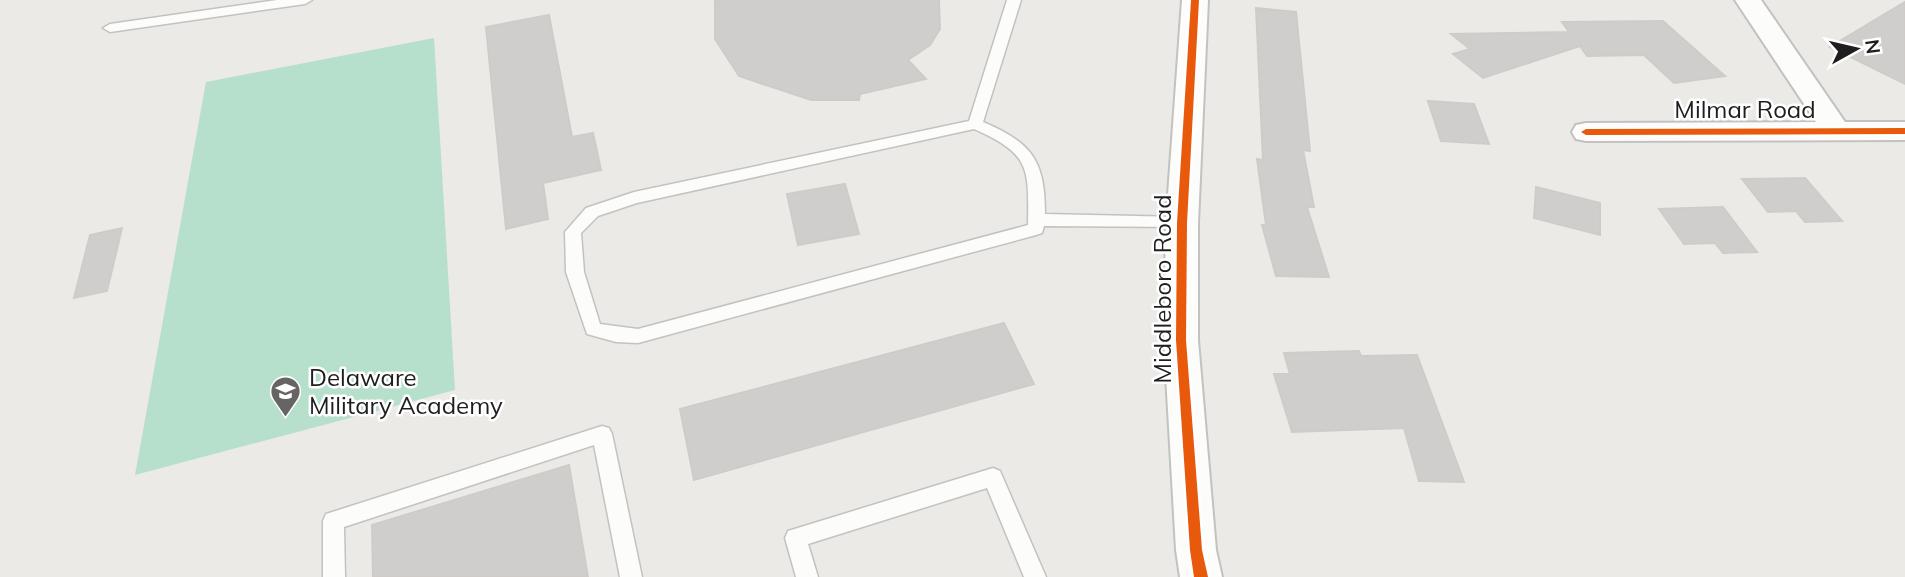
<svg xmlns="http://www.w3.org/2000/svg" width="1905" height="577" viewBox="0 0 1905 577" font-family="Mulish,sans-serif">
  <rect width="100%" height="100%" fill="#eceae7"/>
  <path fill="#b6e0cb" d="M434,38L455,390L135,475L206,82Z"/>
  <path fill="#d0cecc" stroke="#cfccc8" stroke-width="2" d="M715,0H939L940,29L930,45L908,60L926,79L860,94L859,100H811L739,76L715,39Z
    M1905,2V84L1830,47Z
    M1256,8L1296,12L1310,151L1303,150L1314,207H1307L1329,277L1276,276L1262,225H1266L1257,159L1263,160Z
    M549,15L572,137L593,133L601,170L543,183L548,219L506,229L486,27Z
    M1663,21L1725,76L1674,83L1644,55L1587,56L1580,46L1483,78L1453,54L1470,49L1451,34L1569,32L1562,22Z
    M1428,101L1474,104L1489,144L1441,141Z
    M1805,178L1842,221L1805,222L1796,211L1768,212L1742,179Z
    M845,184L859,234L798,245L787,194Z
    M1536,187L1600,203V235L1534,218Z
    M1723,207L1757,252L1723,253L1715,243L1684,244L1659,209Z
    M122,228L107,291L74,298L90,235Z
    M1004,323L1034,384L694,480L680,409Z
    M1359,351L1361,356L1417,355L1464,482L1419,481L1404,428L1292,432L1274,374H1290L1284,353Z
    M569,465L588,577H373L372,525Z"/>
  <g fill="none" stroke-linecap="round" stroke-linejoin="round">
    <defs>
      <path id="service" d="M277,0H312L305,4L110,32L103,28L110,24Z
        M1007,0H1021L983,122C1032,143 1045,160 1045,214L1182,217L1190,223L1188,227L1044,226L1042,233L1036,235L638,343L616,342L587,334L566,272L565,232L586,208L634,192L969,121ZM974,129C1030,154 1029,167 1028,225L638,329L600,324L584,272L581,233L598,216L637,203Z
        M602,426L609,428L612,434L642,577H620L594,445L344,527L345,577H323V521L326,514Z
        M993,468L1000,471L1046,577H1024L987,488L808,544L818,577H796L785,538L788,531Z"/>
      <path id="minor" d="M1182,0H1208L1198,223V340L1216,550L1222,577H1180L1176,550L1164,340L1166,223Z
        M1735,0H1761L1845,122H1905V140L1586,141L1576,139L1572,132L1576,125L1586,123L1816,122Z"/>
    </defs>
    <use href="#service" stroke="#c3c2c1" stroke-width="3"/>
    <use href="#minor" stroke="#c3c2c1" stroke-width="4"/>
    <use href="#service" fill="#fcfcfb" fill-rule="evenodd"/>
    <use href="#minor" fill="#fcfcfb" fill-rule="evenodd"/>
    <defs>
      <path id="cycleway" d="M1191,0H1199L1187,223L1186,340L1202,550L1208,577H1194L1190,550L1176,340L1177,223Z
        M1905,128V134L1586,135L1581,132L1586,129Z"/>
    </defs>
    <use href="#cycleway" stroke="#fff" stroke-width="5"/>
    <use href="#cycleway" fill="#e8590c" fill-rule="evenodd"/>
  </g>
  <defs>
    <symbol id="school-pin" viewBox="-11 -11 22 30"><path d="M0 17L-7.5 6A9.5 9.5 0 1 1 7.5 6Z" fill="#666564" stroke="#fff"/><path d="M0-5L7-2L0 1L-7-2ZM-4 1L0 2.5L4 1V4Q0 6-4 4Z" fill="#fff"/></symbol>
  </defs>
  <g fill-rule="evenodd">
    <use href="#school-pin" x="268" y="374" width="35" height="47"/>
  </g>
  <g text-anchor="middle" stroke-width="5" stroke-linejoin="round" paint-order="stroke">
    <g font-size="24" fill="#1e1e1e" stroke="#fff">
      <text x="1745" y="118">Milmar Road</text>
      <text transform="translate(1163 289) rotate(-90)" y="8">Middleboro Road</text>
    </g>
    <g font-size="24" fill="#1e1e1e" stroke="#fff" text-anchor="start">
      <text x="309" y="386">Delaware<tspan x="309" dy="28">Military Academy</tspan></text>
    </g>
  </g>
  <g transform="translate(1856 49) rotate(82)" stroke="#ffffff" stroke-width="5" paint-order="stroke">
  <path d="M0-5L12 26L0 18L-12 26Z" fill="#1e1e1e"/>
  <text y="-10" font-size="19" font-weight="bold" text-anchor="middle" fill="#1e1e1e">N</text>
  </g>
</svg>
